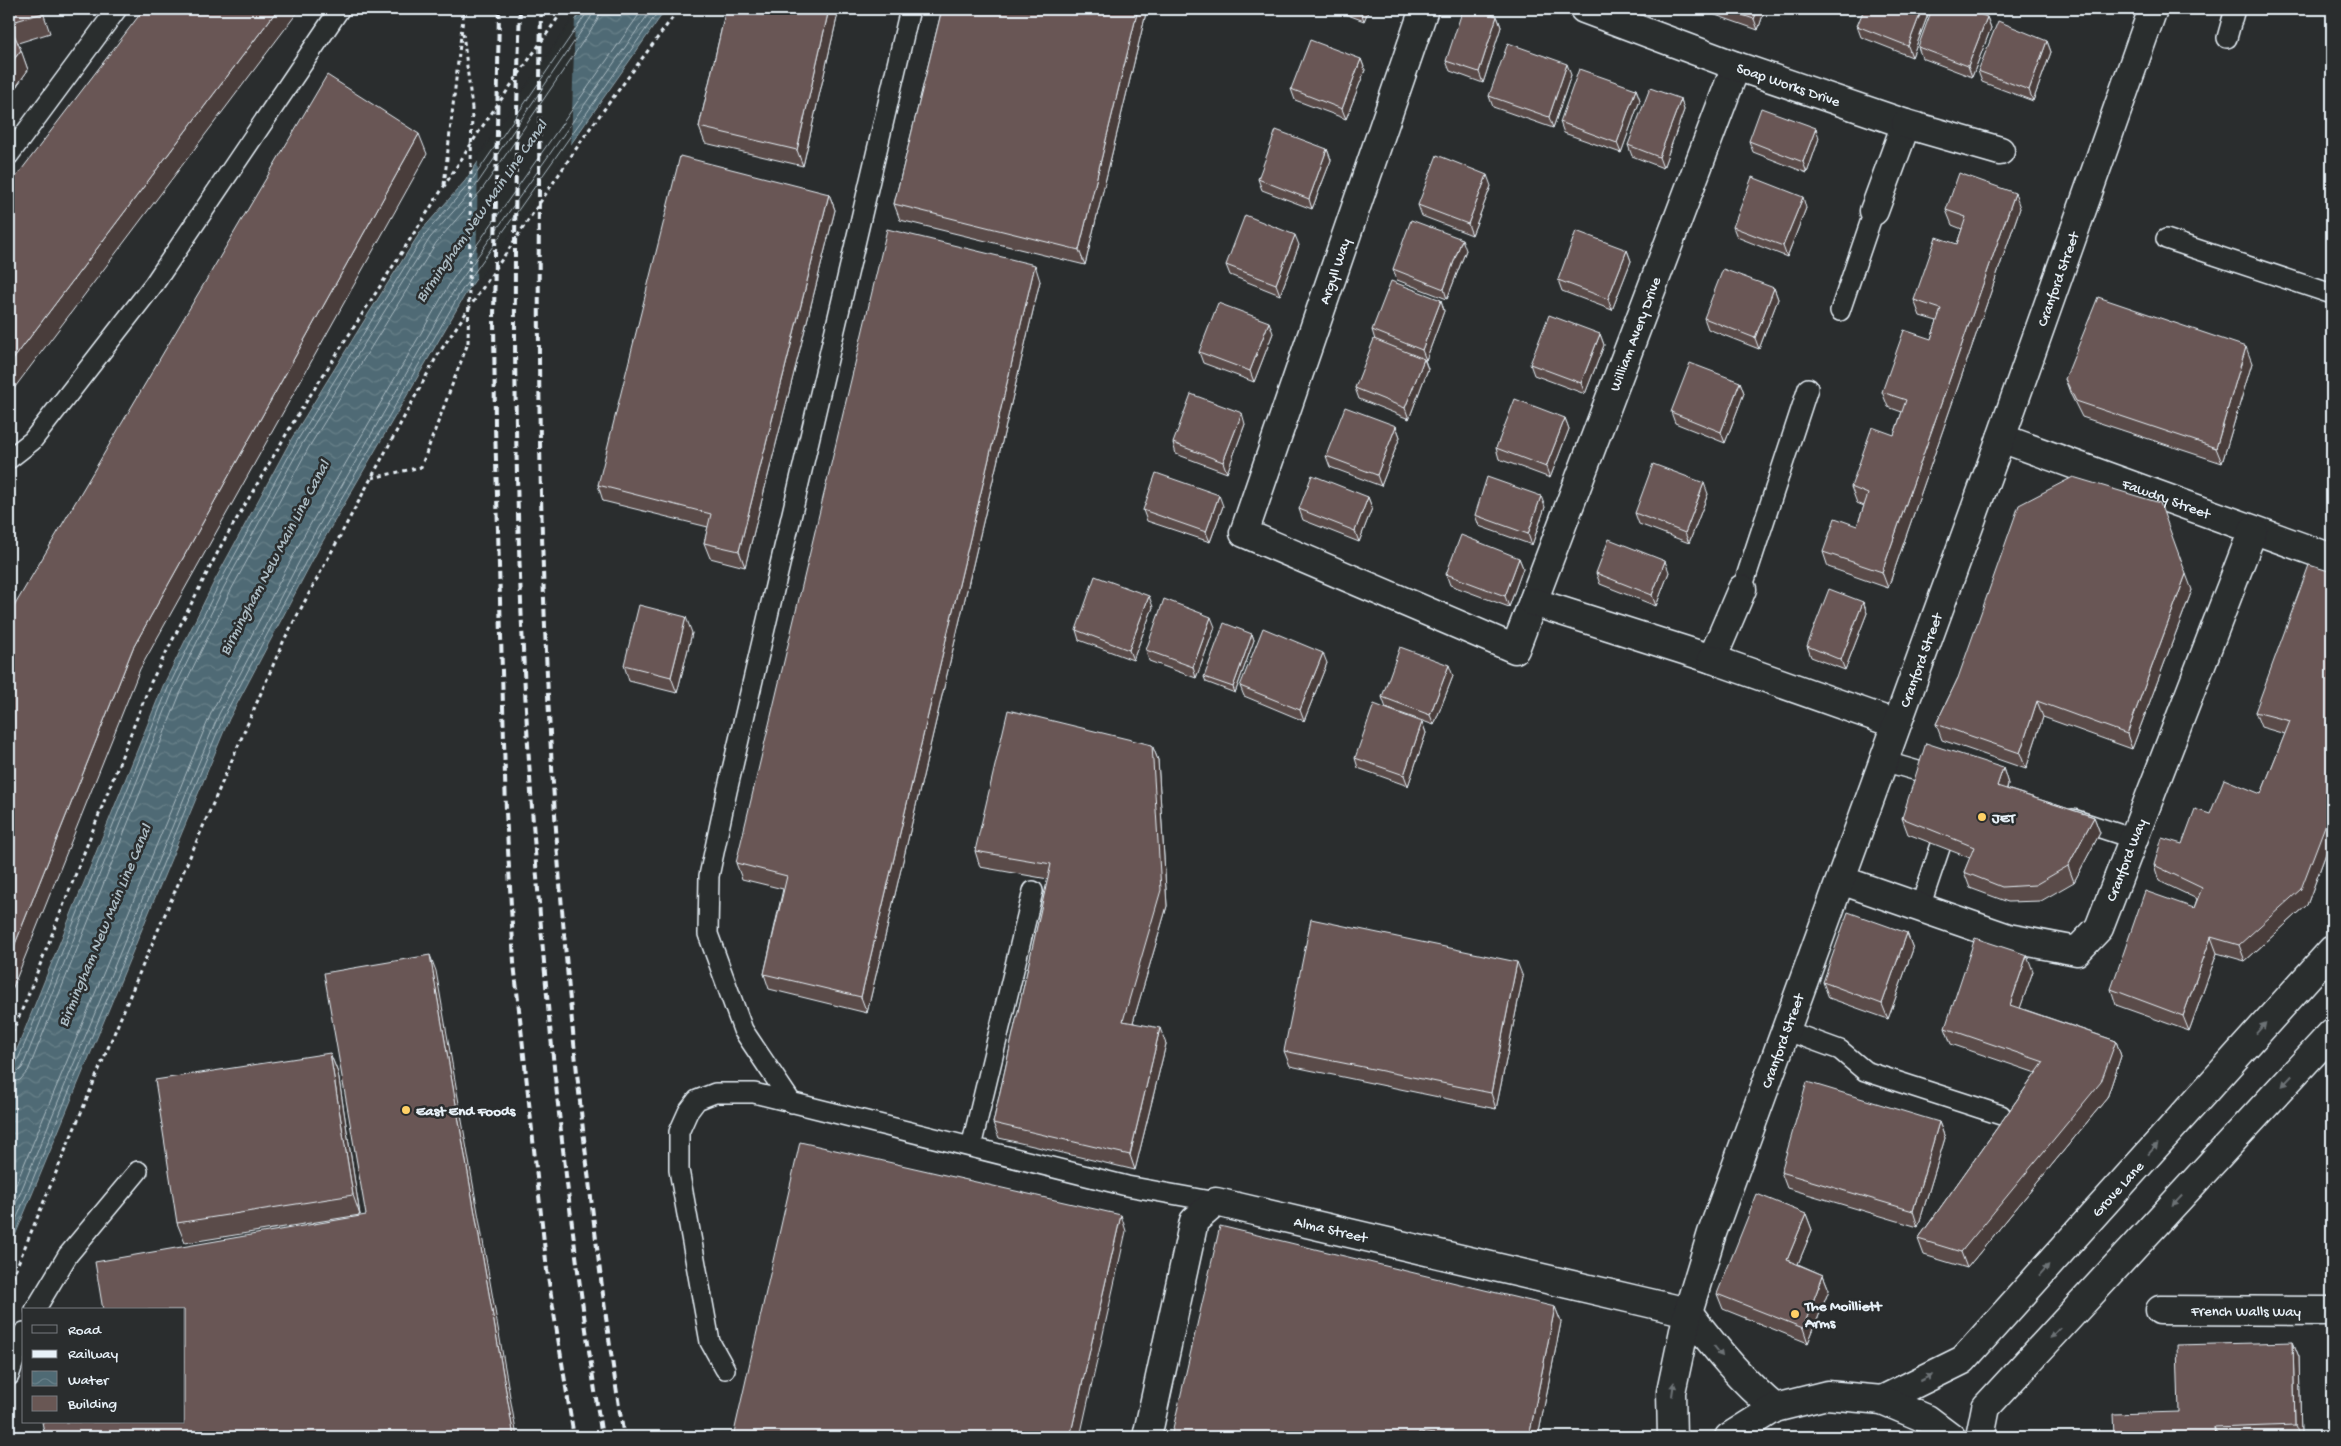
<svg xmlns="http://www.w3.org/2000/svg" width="2341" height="1446" viewBox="0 0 2341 1446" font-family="'Gochi Hand',sans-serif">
  <defs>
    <pattern id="water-waves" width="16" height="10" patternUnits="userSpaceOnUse" patternTransform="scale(1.25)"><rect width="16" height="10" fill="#4f6a74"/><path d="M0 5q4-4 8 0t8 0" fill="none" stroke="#688089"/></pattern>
  </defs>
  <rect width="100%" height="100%" fill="#2a2d2e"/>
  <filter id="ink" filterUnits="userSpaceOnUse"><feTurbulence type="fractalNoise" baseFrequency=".02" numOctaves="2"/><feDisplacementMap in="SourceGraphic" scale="10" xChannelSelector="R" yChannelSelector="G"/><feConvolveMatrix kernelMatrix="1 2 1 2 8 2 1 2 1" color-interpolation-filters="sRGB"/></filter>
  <g filter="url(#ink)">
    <path fill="url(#water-waves)" stroke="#8ca0a9" d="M583,9H666L466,293L320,546L229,719L9,1250V1069L163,686L214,582L292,438L369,313L421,231L465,181Z"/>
    <path fill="#2a2d2e" d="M575,16L571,148L476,283L478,157Z"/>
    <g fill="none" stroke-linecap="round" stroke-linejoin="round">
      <path stroke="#abbbc3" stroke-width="1" d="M9,1069L15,1066L29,1034L168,688L219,584L297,441L425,234L470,183L586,14L587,9
        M9,1075L16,1074L22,1068L173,691L224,587L302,444L430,238L475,187L591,17L593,9
        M9,1083L20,1080L28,1071L180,694L231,590L309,447L436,243L481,191L597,21L601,9
        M9,1201L212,711L303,537L450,283L643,9
        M9,1220L219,714L310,541L456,287L652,9
        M9,1237L224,716L315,544L462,290L660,9"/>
      <defs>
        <path id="lane" d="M2227,38L2235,9
          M9,155L117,9
          M2166,239L2332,294
          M1840,311L1874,211
          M9,459L32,441L154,284L339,10
          M1742,589L1808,388
          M1883,761L1942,778
          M2073,819L2134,839
          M1920,907L1948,824
          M1785,1030L1840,1050L1865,1071L2001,1115
          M792,1103L743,1030L708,934L709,876L727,791L910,9
          M971,1147L1033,891
          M35,1310L68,1255L138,1171
          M725,1369L710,1342L679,1170V1132L688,1112L697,1100L715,1093H754L1127,1186L1216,1202
          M9,1376L24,1332"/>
        <g id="street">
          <path id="s1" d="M1424,9L1244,533L1515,649L1736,66"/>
          <path id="s2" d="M1584,9L1736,66L1906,124L1874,211"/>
          <path d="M1906,124L2000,151"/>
          <path id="s3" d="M2001,438L2332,558"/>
          <path d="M1533,602L1712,659L1742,589"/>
          <path d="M1712,659L1896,724"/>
          <path id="s4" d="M1841,880L2008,938L2077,951L2099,928L2253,530"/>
          <path id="s5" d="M2160,1310L2332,1311"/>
          <path id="s6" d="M1147,1437L1194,1221L1216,1202L1688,1312"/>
        </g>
        <g id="secondary">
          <path d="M1688,1312C1714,1347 1741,1380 1775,1408"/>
          <path id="s7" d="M1672,1437L1671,1392L1688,1312L1712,1233L2001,438L2153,9"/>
        </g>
        <g id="primary">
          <path id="s8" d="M1882,1400L1963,1360L2332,950"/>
          <path d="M1729,1437L1775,1408L1827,1395L1882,1400L1927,1419L1951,1437"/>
          <path d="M1980,1437L1986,1407L2332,1033"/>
        </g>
      </defs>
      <use href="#lane" stroke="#e8f1f8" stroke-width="22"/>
      <use href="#street" stroke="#e8f1f8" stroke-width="31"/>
      <use href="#secondary" stroke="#e8f1f8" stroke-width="31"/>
      <use href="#primary" stroke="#e8f1f8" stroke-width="31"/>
      <path stroke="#e8f1f8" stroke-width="3" stroke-dasharray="4 4" stroke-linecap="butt" d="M463,33L472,108
        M444,185L464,9
        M372,478L421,467L468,343
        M9,1040L27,998L151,682L222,544L297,416L482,127L564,9
        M9,1285L139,974L284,640L437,356L588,131L679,9"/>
      <use href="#lane" stroke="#2a2d2e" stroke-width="19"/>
      <use href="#street" stroke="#2a2d2e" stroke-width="28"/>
      <use href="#secondary" stroke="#2a2d2e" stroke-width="28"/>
      <use href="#primary" stroke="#2a2d2e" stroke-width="28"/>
      <path stroke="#e8f1f8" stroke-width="4" stroke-dasharray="8 4" stroke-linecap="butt" d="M499,9L494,318L495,425L506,811L514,963L547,1270L574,1437
        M520,9C503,486 528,965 602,1437
        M541,9C538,206 537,402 544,599C550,777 564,954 583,1130C595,1233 607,1335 624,1437"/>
      <path stroke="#e8f1f8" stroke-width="3" stroke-dasharray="4 4" stroke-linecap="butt" d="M468,343L472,108"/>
    </g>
    <path fill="#5a4b48" stroke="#e8f1f8" d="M9,9H42L50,33L18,43L28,70L9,97Z
      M726,9H839L803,166L705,143L699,127Z
      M942,9H1147L1085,265L900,220L894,204Z
      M1332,9H1369L1364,21Z
      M1700,9H1765L1758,30L1701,10Z
      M1930,9L1912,57L1861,37L1857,26Z
      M1497,16L1501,27L1483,83L1450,71L1446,61Z
      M1987,17L1991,28L1972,77L1922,58L1918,47Z
      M2047,41L2051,52L2033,101L1982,82L1978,71Z
      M1361,59L1365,70L1346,119L1295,100L1291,89Z
      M1571,75L1553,128L1493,107L1489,96Z
      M1636,89L1640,100L1621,153L1564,133L1560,122Z
      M1681,99L1684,110L1663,168L1632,156L1628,145Z
      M1819,138L1807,173L1753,152L1749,141Z
      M1327,149L1331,160L1312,209L1262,190L1258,179Z
      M1491,186L1472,235L1422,216L1418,205Z
      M829,194L835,210L745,567L710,558L704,543L708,527L603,501L598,485Z
      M1806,208L1787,257L1737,237L1733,227Z
      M2020,208L1888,588L1828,567L1823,552L1857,526L1864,506L1857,503L1851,487L1894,435L1902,412L1888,407L1882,392L1931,339L1937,321L1920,316L1914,300L1957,244L1962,229L1952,225L1946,210Z
      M1299,245L1280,295L1230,275L1226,265Z
      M1466,250L1447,299L1397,280L1393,269Z
      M1627,250L1631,261L1612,310L1562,291L1558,280Z
      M1040,281L867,1013L769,989L764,974L783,889L742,879L736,863Z
      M1774,288L1778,299L1759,349L1708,329L1704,318Z
      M1441,300L1444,311L1426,360H1425L1428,369L1409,419L1359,399L1355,388L1375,340L1372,330Z
      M1273,333L1254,382L1203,363L1199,352Z
      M1600,334L1604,345L1585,394L1534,375L1530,364Z
      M2252,363L2222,463L2082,417L2071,395L2065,379Z
      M1740,382L1744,393L1725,443L1675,423L1671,412Z
      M1565,418L1569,429L1550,478L1499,459L1496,448Z
      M1245,424L1227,473L1176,454L1173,443Z
      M1396,426L1400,437L1381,486L1330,467L1326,456Z
      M1708,494L1689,543L1639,524L1635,513Z
      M1368,497L1372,508L1359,542L1303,520L1299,509Z
      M1223,506L1210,542L1147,521L1143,510Z
      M1545,507L1532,545L1479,526L1475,515Z
      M1519,558L1523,568L1509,607L1450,585L1446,574Z
      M1669,572L1656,606L1600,584L1596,573Z
      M2332,572V837L2307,905L2245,961L2217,953L2189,1031L2116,1005L2111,989L2194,908L2197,899L2159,881L2154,865L2182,844L2210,814L2261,794L2285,734L2261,727L2255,712Z
      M2192,590L2132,749L2043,717L2026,769L1942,740L1936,724L1958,678Z
      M1863,602L1867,613L1845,670L1811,657L1807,646Z
      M1153,607L1133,660L1079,640L1076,630Z
      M1215,627L1196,678L1149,661L1146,650Z
      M692,633L677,693L629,681L624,665Z
      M1252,634L1254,640L1235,693L1206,682L1204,677Z
      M1327,663L1304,721L1244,696L1240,686Z
      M1453,676L1434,725L1386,708L1382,697Z
      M1422,722L1426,733L1408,786L1358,768L1355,758Z
      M1152,745L1158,760L1167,906L1133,1022L1166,1044L1135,1170L999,1138L993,1123L1048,879L980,867L975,851Z
      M2003,768L2008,784L2007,789L2094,817L2100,833L2074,882L2041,901L2008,902L1970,888L1964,872L1970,858L1908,834L1902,818Z
      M1907,933L1913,949L1888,1019L1829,998L1823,982Z
      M2033,971L2020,1008L2116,1041L2121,1056L2107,1098L1967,1268L1924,1255L1918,1239L2036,1073L1951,1044L1945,1028Z
      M1523,977L1496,1109L1290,1066L1284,1051Z
      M330,1053L338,1073L360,1215L185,1243L177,1223Z
      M1939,1122L1945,1138L1918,1227L1787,1188L1781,1172Z
      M1806,1214L1812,1230L1798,1264L1823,1275L1829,1290L1808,1343L1723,1309L1717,1294Z
      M1555,1307L1561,1322L1538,1437H1171Z
      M2293,1342L2299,1357L2301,1437H2114L2179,1412Z"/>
    <path fill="#4a3d3b" stroke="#e8f1f8" d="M278,9H300L9,395V365Z
      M829,9H839L803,166L797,150Z
      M1138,9H1147L1085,265L1079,250Z
      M1361,9H1369L1364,21L1361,11Z
      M1758,9H1765L1758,30L1754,19Z
      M1922,9H1930L1912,57L1908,46Z
      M1497,16L1501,27L1483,83L1479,72Z
      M1987,17L1991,28L1972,77L1968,66Z
      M2047,41L2051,52L2033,101L2029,90Z
      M21,50L28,70L9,97V66Z
      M1361,59L1365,70L1346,119L1342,109Z
      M1567,64L1571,75L1553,128L1549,117Z
      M1636,89L1640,100L1621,153L1617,143Z
      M1681,99L1684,110L1663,168L1659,157Z
      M1816,128L1819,138L1807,173L1803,162Z
      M419,134L427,154L140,669L9,997V959L133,648Z
      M1327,149L1331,160L1312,209L1309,199Z
      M1487,175L1491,186L1472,235L1468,224Z
      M2015,193L2020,208L1888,588L1882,572Z
      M829,194L835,210L745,567L739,551Z
      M1803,197L1806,208L1787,257L1783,246Z
      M1295,235L1299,245L1280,295L1276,284Z
      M1462,239L1466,250L1447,299L1444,289Z
      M1627,250L1631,261L1612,310L1608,299Z
      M1035,265L1040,281L867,1013L861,997Z
      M1774,288L1778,299L1759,349L1755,338Z
      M1441,300L1444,311L1426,360L1422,350Z
      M1269,322L1273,333L1254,382L1250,371Z
      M1600,334L1604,345L1585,394L1581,383Z
      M2246,347L2252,363L2222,463L2216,448Z
      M1424,359L1428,369L1409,419L1405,408Z
      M1740,382L1744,393L1725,443L1721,432Z
      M1242,413L1245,424L1227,473L1223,462Z
      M1565,418L1569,429L1550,478L1546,467Z
      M1396,426L1400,437L1381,486L1377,475Z
      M1704,483L1708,494L1689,543L1685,533Z
      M1219,495L1223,506L1210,542L1206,532Z
      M1541,496L1545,507L1532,545L1528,534Z
      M1368,497L1372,508L1359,542L1355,531Z
      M1519,558L1523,568L1509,607L1505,596Z
      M1665,561L1669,572L1656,606L1652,595Z
      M2186,574L2192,590L2132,749L2127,734Z
      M1149,596L1153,607L1133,660L1129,650Z
      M1863,602L1867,613L1845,670L1841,660Z
      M686,617L692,633L677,693L671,677Z
      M1211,617L1215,627L1196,678L1193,667Z
      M1252,634L1254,640L1235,693L1233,687Z
      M1323,653L1327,663L1304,721L1300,710Z
      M1449,665L1453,676L1434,725L1430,715Z
      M2037,701L2043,717L2026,769L2020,753Z
      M1422,722L1426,733L1408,786L1404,775Z
      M1152,745L1158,760L1167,906L1129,1036L1123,1021Z
      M2003,768L2008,784L2003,801L1997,786Z
      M2094,817L2100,833L2074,882L2068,866Z
      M2328,818L2332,831V837L2307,905L2245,961L2239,945Z
      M1907,933L1913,949L1888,1019L1882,1004Z
      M2211,937L2217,953L2189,1031L2183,1016Z
      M430,955L436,971L517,1437H514Z
      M2027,955L2033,971L2016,1020L2010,1005Z
      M1517,962L1523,977L1496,1109L1491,1093Z
      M1160,1028L1166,1044L1135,1170L1130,1155Z
      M2116,1041L2121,1056L2107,1098L1967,1268L1961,1252Z
      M330,1053L338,1073L360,1215L353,1195Z
      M1939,1122L1945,1138L1918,1227L1913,1211Z
      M1806,1214L1812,1230L1793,1276L1787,1260Z
      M1121,1215L1126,1231L1080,1437H1070Z
      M1823,1275L1829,1290L1808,1343L1803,1328Z
      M1555,1307L1561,1322L1538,1437H1529Z
      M2293,1342L2299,1357L2301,1437H2300L2295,1425Z
      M2214,1428L2218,1437H2215Z"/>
    <path fill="#695754" stroke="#e8f1f8" d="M9,9H42L43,13L9,23L21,50L9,66Z
      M144,9H278L9,365V186Z
      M726,9H829L797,150L699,127Z
      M942,9H1138L1079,250L894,204Z
      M1463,9H1475L1497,16L1479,72L1446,61Z
      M1724,9H1758L1754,19Z
      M1864,9H1922L1908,46L1857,26Z
      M1932,9H1966L1987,17L1968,66L1918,47Z
      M1998,21L2047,41L2029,90L1978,71Z
      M1310,40L1361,59L1342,109L1291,89Z
      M1508,43L1567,64L1549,117L1489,96Z
      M1579,69L1636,89L1617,143L1560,122Z
      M327,75L419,134L133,648L9,959V617L16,603Z
      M1650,88L1681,99L1659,157L1628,145Z
      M1761,108L1816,128L1803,162L1749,141Z
      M1276,130L1327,149L1309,199L1258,179Z
      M1437,155L1487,175L1468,224L1418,205Z
      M680,156L829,194L739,551L704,543L711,514L598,485Z
      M1959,173L2015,193L1882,572L1823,552L1835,518L1857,526L1868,494L1851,487L1872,427L1894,435L1906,400L1882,392L1904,330L1931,339L1941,309L1914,300L1936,237L1957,244L1966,217L1946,210Z
      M1752,177L1803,197L1783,246L1733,227Z
      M1245,215L1295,235L1276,284L1226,265Z
      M1411,220L1462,239L1444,289L1393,269Z
      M887,229L1035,265L861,997L764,974L787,876L736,863Z
      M1576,231L1627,250L1608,299L1558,280Z
      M1723,269L1774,288L1755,338L1704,318Z
      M1391,281L1441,300L1422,350L1372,330Z
      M2098,297L2246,347L2216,448L2076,401L2065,379Z
      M1218,303L1269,322L1250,371L1199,352Z
      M1549,315L1600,334L1581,383L1530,364Z
      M1374,339L1424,359L1405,408L1355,388Z
      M1690,363L1740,382L1721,432L1671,412Z
      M1191,394L1242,413L1223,462L1173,443Z
      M1515,399L1565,418L1546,467L1496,448Z
      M1345,407L1396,426L1377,475L1326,456Z
      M1653,464L1704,483L1685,533L1635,513Z
      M1156,473L1219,495L1206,532L1143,510Z
      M1312,475L1368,497L1355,531L1299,509Z
      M1487,477L1541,496L1528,534L1475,515Z
      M2073,477L2160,503L2186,574L2127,734L2037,701L2020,753L1936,724L1958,678L2019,505Z
      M1461,535L1519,558L1505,596L1446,574Z
      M1609,539L1665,561L1652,595L1596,573Z
      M2309,565L2332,572V820L2328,818L2301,889L2239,945L2211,937L2183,1016L2111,989L2145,891L2194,908L2202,888L2154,865L2162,838L2182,844L2195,809L2210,814L2224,779L2261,794L2290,721L2255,712Z
      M1095,576L1149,596L1129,650L1076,630Z
      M1829,589L1863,602L1841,660L1807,646Z
      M1164,599L1211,617L1193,667L1146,650Z
      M639,605L686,617L671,677L624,665Z
      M1224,623L1252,634L1233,687L1204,677Z
      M1263,628L1323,653L1300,710L1240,686Z
      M1400,647L1449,665L1430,715L1382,697Z
      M1374,704L1422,722L1404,775L1355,758Z
      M1008,710L1152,745L1161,890L1123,1021L1160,1028L1130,1155L993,1123L1051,864L975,851Z
      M1926,743L2003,768L1997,786L2094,817L2068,866L2035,885L2002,887L1964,872L1974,847L1902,818Z
      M1848,912L1907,933L1882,1004L1823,982Z
      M1311,919L1517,962L1491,1093L1284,1051Z
      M1975,938L2027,955L2010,1005L2116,1041L2101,1082L1961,1252L1918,1239L2044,1062L1945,1028Z
      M430,955L514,1437H45L42,1422H184V1310H103L95,1262L366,1215L324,973Z
      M330,1053L353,1195L177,1223L155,1080Z
      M1807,1082L1939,1122L1913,1211L1781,1172Z
      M800,1142L1121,1215L1070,1437H733Z
      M1757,1194L1806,1214L1787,1260L1823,1275L1803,1328L1717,1294Z
      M1220,1226L1555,1307L1529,1437H1458L1419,1432L1418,1437H1171Z
      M2293,1342L2295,1425L2214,1428L2215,1437H2114L2113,1414L2179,1412L2177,1345Z"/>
    <defs><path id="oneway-solid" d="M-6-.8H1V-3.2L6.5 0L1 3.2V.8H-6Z" transform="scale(1.25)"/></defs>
    <g fill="#6c7275">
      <use href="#oneway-solid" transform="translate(2261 1028) rotate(-48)"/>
      <use href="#oneway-solid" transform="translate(2287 1081) rotate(133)"/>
      <use href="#oneway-solid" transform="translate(2153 1149) rotate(-48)"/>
      <use href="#oneway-solid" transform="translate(2177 1201) rotate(133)"/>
      <use href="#oneway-solid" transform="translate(2044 1270) rotate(-48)"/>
      <use href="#oneway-solid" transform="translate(2055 1333) rotate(133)"/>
      <use href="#oneway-solid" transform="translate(1718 1351) rotate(51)"/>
      <use href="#oneway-solid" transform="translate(1926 1378) rotate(-26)"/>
      <use href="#oneway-solid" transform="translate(1673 1389) rotate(-82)"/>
    </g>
  </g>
  <g fill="#ffd166" stroke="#2a2d2e" stroke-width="2">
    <circle cx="1982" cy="817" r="5"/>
    <circle cx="406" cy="1110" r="5"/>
    <circle cx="1795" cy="1314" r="5"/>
  </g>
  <g text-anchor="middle" stroke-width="5" stroke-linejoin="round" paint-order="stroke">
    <g font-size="15" fill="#e8f1f8" stroke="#2a2d2e">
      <text dy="5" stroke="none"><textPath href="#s2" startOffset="218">Soap Works Drive</textPath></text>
      <text transform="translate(1334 271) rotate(-71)" y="5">Argyll Way</text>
      <text dy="5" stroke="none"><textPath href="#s7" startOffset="1224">Cranford Street</textPath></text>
      <text dy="5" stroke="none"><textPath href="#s1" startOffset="1186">William Avery Drive</textPath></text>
      <text dy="5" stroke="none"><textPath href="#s3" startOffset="176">Fawdry Street</textPath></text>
      <text dy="5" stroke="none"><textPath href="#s7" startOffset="819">Cranford Street</textPath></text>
      <text dy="5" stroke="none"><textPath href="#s4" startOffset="352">Cranford Way</textPath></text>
      <text dy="5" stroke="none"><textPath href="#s7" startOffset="414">Cranford Street</textPath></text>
      <text dy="5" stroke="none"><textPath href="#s8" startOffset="321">Grove Lane</textPath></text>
      <text dy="5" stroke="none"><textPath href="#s6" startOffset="368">Alma Street</textPath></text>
      <text dy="5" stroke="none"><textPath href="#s5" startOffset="86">French Walls Way</textPath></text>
    </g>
    <g font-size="15" font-weight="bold" fill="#e8f1f8" stroke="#2a2d2e" text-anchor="start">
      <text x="1992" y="822">JET</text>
      <text x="416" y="1115">East End Foods</text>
      <text x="1805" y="1310">The Moilliett<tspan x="1805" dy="17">Arms</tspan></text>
    </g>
    <g font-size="16" font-style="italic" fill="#abbbc3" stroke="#2a2d2e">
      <text transform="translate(480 210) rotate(-55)" y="6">Birmingham New Main Line Canal</text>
      <text transform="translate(273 557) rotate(-62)" y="6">Birmingham New Main Line Canal</text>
      <text transform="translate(103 925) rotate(-67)" y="6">Birmingham New Main Line Canal</text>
    </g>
  </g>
  <rect width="2341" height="1446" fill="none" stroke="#2a2d2e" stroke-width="30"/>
  <rect x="15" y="15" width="2311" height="1416" fill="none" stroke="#e8f1f8" stroke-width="2" filter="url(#ink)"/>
  <rect x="22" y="1308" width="162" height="115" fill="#2a2d2e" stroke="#767b7f"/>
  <rect x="32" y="1325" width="25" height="8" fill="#2a2d2e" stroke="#767b7f"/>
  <text x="68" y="1334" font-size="15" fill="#e8f1f8">Road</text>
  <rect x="32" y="1350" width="25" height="8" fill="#e8f1f8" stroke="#767b7f"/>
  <text x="68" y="1358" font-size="15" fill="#e8f1f8">Railway</text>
  <rect x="32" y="1371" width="25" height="15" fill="url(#water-waves)" stroke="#767b7f"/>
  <text x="68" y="1384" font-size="15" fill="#e8f1f8">Water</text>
  <rect x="32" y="1396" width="25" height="15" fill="#695754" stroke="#767b7f"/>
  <text x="68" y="1408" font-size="15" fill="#e8f1f8">Building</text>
</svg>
